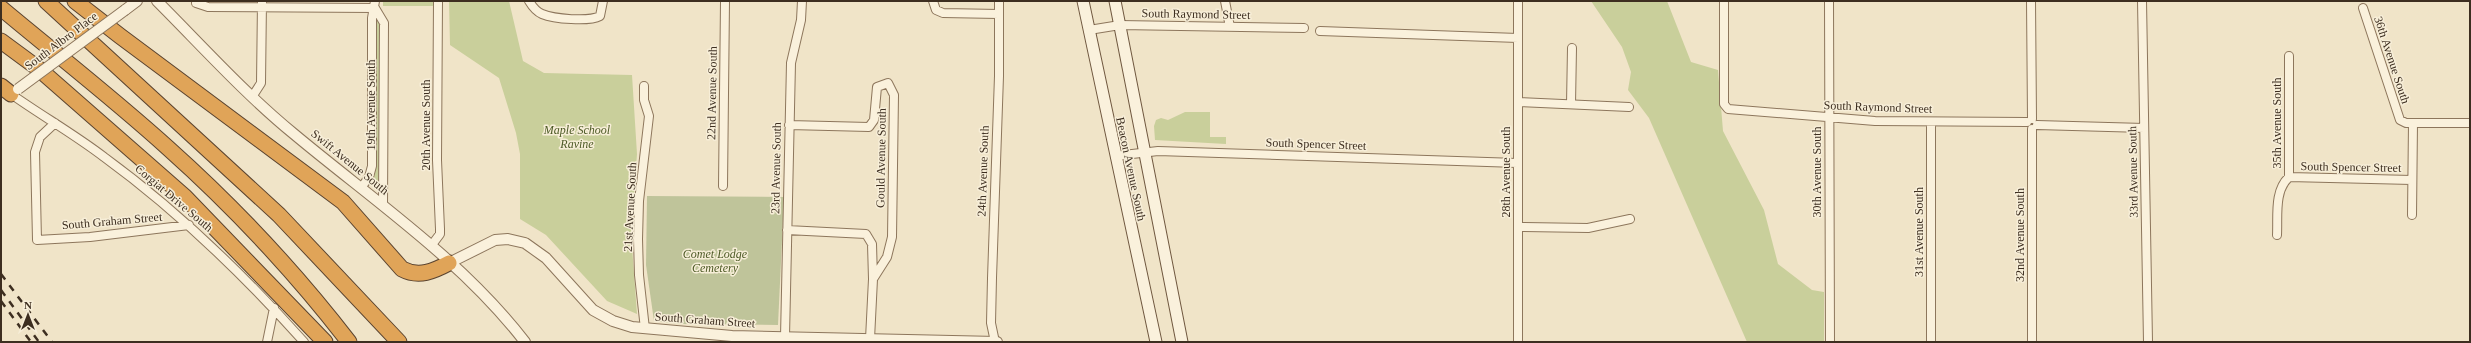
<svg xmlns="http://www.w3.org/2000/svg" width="2471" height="343" viewBox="0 0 2471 343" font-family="'Times New Roman',serif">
  <rect width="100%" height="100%" fill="#f0e4c8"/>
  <path fill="#c9cf9b" d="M383,1H433V6H383Z
    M449,1H509L523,61L544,73L632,75L637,154L631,233L637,314L607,301L546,235L520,219V154L516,133L499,78L450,45Z
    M1591,1H1667L1691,62L1718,70L1723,131L1764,210L1778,264L1812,290L1824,292V342H1747L1649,118L1628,90L1631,72L1622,47Z
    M376,18L380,25V185L372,180L375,173Z
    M1185,112H1210V137H1226V144L1155,140L1154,126L1156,120L1161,118L1168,120Z"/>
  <path fill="#bfc49a" d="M647,196L784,197L778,325L682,324L654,321L646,265Z"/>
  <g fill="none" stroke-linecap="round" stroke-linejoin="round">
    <defs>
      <path id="minor" d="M529,1C532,6 537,12 542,14C554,19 589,22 600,16L603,1
        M933,1L936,10L943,13L999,14
        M1225,1L1230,27
        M1518,1V342
        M1724,1V104L1728,109L1875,121L2027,122
        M1829,1L1830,342
        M2031,1L2032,119
        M2142,1L2148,342
        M196,3L208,7L375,8
        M375,8L384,23L383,205
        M2363,8L2400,120L2406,123H2470
        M1089,30L1120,25L1304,28
        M1320,31L1518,38
        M644,86V100L649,116L639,201L638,239L639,275L645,329
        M11,94C42,116 74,134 104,157C178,211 243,274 304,342
        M252,97L261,83L262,1
        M1518,102L1629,107
        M1571,104L1572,48
        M1931,122V342
        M55,123L40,137L35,152L37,240L90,237L189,225
        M789,125L869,127L874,120L877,87L888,83L894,95L892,237L887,257L873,279L870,339
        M2037,125L2144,128
        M1115,156L1158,151L1517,163
        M2289,177L2412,180
        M723,186L725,1
        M361,188L369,177L372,166V18L375,1
        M2412,215L2413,123
        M1518,227L1588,228L1630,219
        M787,230L866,234L872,244L873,279
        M2277,235C2278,215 2274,191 2289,177V56
        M431,246L440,234V229L437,160L438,1
        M785,337L791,63L801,20L802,1
        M267,342L274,308
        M995,342L991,323L992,278L999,76V1
        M2032,342V129"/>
      <path id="tertiary" d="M157,1C202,46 245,94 294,134C373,200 462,260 525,342
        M125,10L137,1
        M449,263L495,240L508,239L525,243L546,258L593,310L613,321L632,327L732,336L997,342"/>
      <path id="secondary" d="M1083,1L1156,342
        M1115,1L1182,342"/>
      <path id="motorway" d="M46,1L279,215L399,342
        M75,1L120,36L343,202L402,269C419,278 434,271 449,263
        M1,8C56,54 114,99 168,148C234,207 295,272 349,342
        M1,41L39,69L185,197L325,342
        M1,86L11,94"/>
    </defs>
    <use href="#minor" stroke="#8d765c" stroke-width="10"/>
    <use href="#tertiary" stroke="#8d765c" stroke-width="12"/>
    <use href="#secondary" stroke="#6f573f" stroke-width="13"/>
    <use href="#motorway" stroke="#5b4430" stroke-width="17"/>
    <use href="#minor" stroke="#faf1dc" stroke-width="8"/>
    <use href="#tertiary" stroke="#faf1dc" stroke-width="10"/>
    <use href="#secondary" stroke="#faf1dc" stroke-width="11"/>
    <use href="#motorway" stroke="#e0a458" stroke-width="15"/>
    <path stroke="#3d2e20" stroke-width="2.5" stroke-dasharray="7 7" stroke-linecap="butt" d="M1,274L52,342
      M1,290L39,342
      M1,301L31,342"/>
    <defs>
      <path id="tertiary-bridge" d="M18,89L125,10"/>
    </defs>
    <use href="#tertiary-bridge" stroke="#8d765c" stroke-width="12" stroke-linecap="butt"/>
    <use href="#tertiary-bridge" stroke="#faf1dc" stroke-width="10"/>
  </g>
  <g text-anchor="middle" stroke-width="3" stroke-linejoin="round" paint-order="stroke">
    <g font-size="12" fill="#3d2e20" stroke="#f7eed8">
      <text transform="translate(1196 14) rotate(1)" y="4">South Raymond Street</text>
      <text transform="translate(61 41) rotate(-37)" y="4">South Albro Place</text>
      <text transform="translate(2392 60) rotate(72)" y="4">36th Avenue South</text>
      <text transform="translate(712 93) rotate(-89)" y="4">22nd Avenue South</text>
      <text transform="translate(371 105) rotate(-90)" y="4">19th Avenue South</text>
      <text transform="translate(1878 107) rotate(2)" y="4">South Raymond Street</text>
      <text transform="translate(2277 123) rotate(-90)" y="4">35th Avenue South</text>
      <text transform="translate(426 125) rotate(-90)" y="4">20th Avenue South</text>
      <text transform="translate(1316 144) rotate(2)" y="4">South Spencer Street</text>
      <text transform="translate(881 158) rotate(-89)" y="4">Gould Avenue South</text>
      <text transform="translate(350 162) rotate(39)" y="4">Swift Avenue South</text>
      <text transform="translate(2351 167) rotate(1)" y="4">South Spencer Street</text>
      <text transform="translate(776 168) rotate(-89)" y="4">23rd Avenue South</text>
      <text transform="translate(1131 169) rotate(78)" y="4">Beacon Avenue South</text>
      <text transform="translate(983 171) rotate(-88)" y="4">24th Avenue South</text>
      <text transform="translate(1506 172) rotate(-90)" y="4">28th Avenue South</text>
      <text transform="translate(1817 172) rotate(-90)" y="4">30th Avenue South</text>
      <text transform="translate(2133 172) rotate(-91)" y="4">33rd Avenue South</text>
      <text transform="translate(174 198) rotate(40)" y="4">Corgiat Drive South</text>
      <text transform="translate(630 207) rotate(-87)" y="4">21st Avenue South</text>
      <text transform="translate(112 221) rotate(-5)" y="4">South Graham Street</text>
      <text transform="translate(1919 232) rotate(-90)" y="4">31st Avenue South</text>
      <text transform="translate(2020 235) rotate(-90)" y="4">32nd Avenue South</text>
      <text transform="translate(705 320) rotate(4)" y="4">South Graham Street</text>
    </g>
    <g font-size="12" font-style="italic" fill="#4d5a26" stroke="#f7eed8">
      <text x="577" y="134">Maple School<tspan x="577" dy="14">Ravine</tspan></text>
      <text x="715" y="258">Comet Lodge<tspan x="715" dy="14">Cemetery</tspan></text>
    </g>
  </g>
  <rect width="2471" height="343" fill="none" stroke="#3d2e20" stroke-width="4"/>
  <g transform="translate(28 315)" stroke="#f7eed8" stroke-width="3" paint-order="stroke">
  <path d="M0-3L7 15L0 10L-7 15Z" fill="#3d2e20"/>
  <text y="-6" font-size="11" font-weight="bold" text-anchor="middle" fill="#3d2e20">N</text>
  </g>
</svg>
